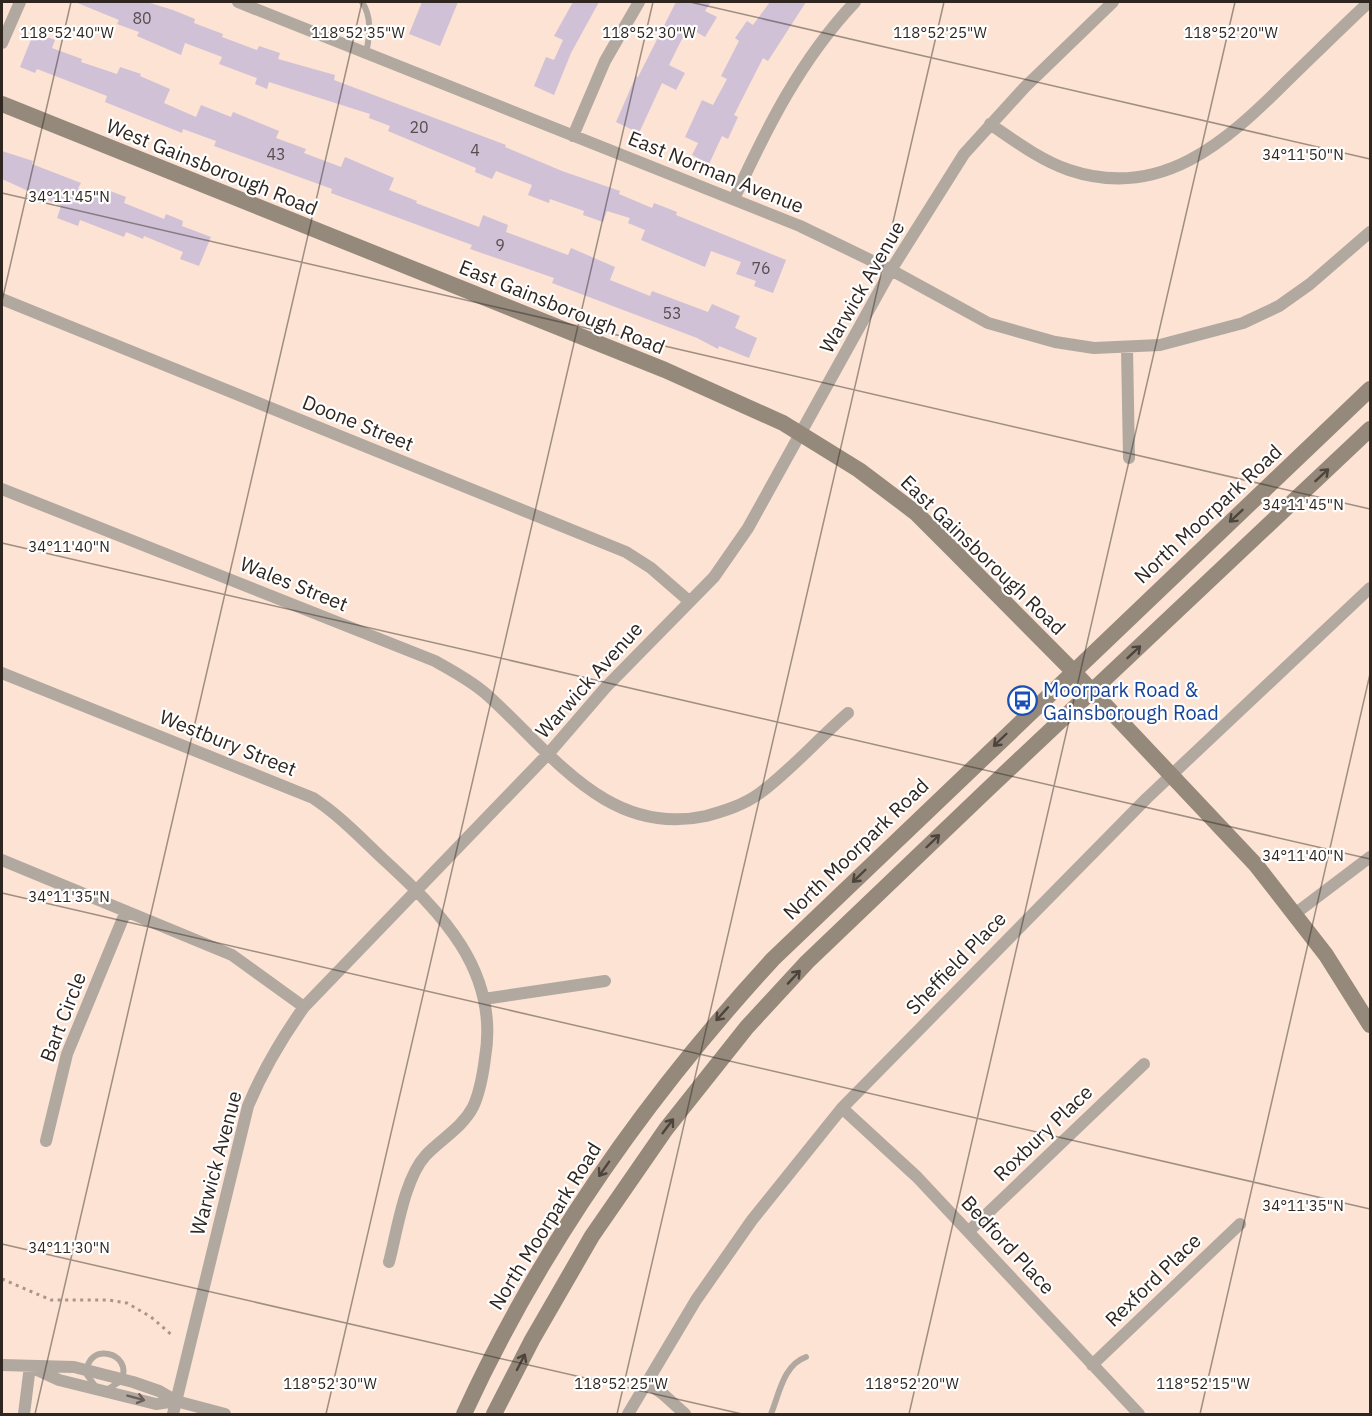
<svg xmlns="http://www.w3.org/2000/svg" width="1372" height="1416" viewBox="0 0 1372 1416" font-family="'IBM Plex Sans',sans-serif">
  <rect width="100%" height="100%" fill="#fce3d3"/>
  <path fill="#d0c1d7" d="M75,2H147L173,10L195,19L194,23L223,34L222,37L257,50L259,46L280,53L278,59L335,75L334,80L506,145L505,147L562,171L620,191L619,194L652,208L654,203L677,212L676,215L786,260L773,293L754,286L756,281L736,274L741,262L711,251L705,267L641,240L645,230L628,223L630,218L607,211L603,222L583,215L584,211L550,199L549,203L528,195L532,185L496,171L492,179L475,172L476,168L388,131L390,126L369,118L370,114L269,82L267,89L255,84L257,78L219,64L222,57L185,43L181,55L137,36L139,32L117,24L119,20Z
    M422,2H458L440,46L409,34Z
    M573,2H599L571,53L554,95L534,86L546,57L554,60L563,40L554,36Z
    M676,2H711L705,11L717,17L705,37L688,27L669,65L685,73L676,90L662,83L639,133L616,122L636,76L638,77Z
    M770,2H806L768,61L763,58L734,115L738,117L728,139L722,136L709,164L692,155L698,143L685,137L702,100L713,105L727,79L721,76L739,41L735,38L747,21L753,25Z
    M34,32L55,40L52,48L82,59L81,62L117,74L120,67L141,74L140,76L170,89L164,103L196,117L201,105L231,117L233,112L279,131L276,138L306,149L304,153L341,167L345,157L394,178L389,190L417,201L416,203L479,227L483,215L508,225L506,232L568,255L571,248L615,267L610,280L650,296L652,291L708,312L712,304L740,316L735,328L757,338L749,358L719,346L718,349L697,338L552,283L554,278L470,249L472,245L331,193L332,189L214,146L216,141L183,129L182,133L105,102L107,96L37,69L35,73L20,67Z
    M2,151L33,161L32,164L81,183L78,188L102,198L105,189L126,197L124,203L164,219L166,214L183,221L182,226L211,237L199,266L180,259L183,252L144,236L143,239L126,232L124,237L80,220L78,226L57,218L61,206L2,179Z"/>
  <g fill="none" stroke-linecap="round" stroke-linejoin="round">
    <path stroke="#a9968a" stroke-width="3" stroke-dasharray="3 4.5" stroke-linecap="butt" d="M2,1279L51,1300H108L127,1303L151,1317L173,1336"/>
    <path stroke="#b1a8a0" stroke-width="6" d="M362,2C372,17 370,35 366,53
      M96,1387L87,1375C84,1341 135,1351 121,1381L108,1389
      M771,1414C779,1395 783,1365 806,1357"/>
    <path stroke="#b1a8a0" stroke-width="12" d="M238,2L800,226L891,270L988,323L1055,342L1094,348L1160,345L1243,323L1279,306L1310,284L1370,232
      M2,43L20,2
      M990,124C1015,141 1040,160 1069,170C1161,201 1226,142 1287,81C1314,55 1341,28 1369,2
      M573,136L605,61L639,2
      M734,199C767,127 801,59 855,2
      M2,299L626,552L651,568L689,601
      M1127,348L1129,458
      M2,489L435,661C453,671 470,680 485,693C550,750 606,838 706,816C724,811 744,805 760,793C789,772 819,738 848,713
      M2,673L313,798C339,815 360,837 382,858C441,912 500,971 485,1058C483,1074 480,1092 473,1107C462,1128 441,1139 426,1155C404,1179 397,1232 389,1262
      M2,860L232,955L304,1007
      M1296,913L1370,857
      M484,999L605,981
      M842,1108L917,1177L1139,1414
      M46,1141L67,1054L126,911
      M969,1231L1144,1064
      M2,1365L74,1367L133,1382L159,1391L176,1401L225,1414
      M1092,1365L1240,1224
      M33,1368L59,1380L156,1404L176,1401
      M646,1382L663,1394L685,1414
      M24,1414L30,1366
      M173,1414L248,1106C263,1070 282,1038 304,1007L549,753L606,687L714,577L748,528L891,270L964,154L1025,87L1113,2
      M628,1414L696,1300L752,1220L842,1108L1147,798L1370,588"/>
    <path stroke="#95897c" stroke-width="16" d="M2,104L665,370L783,423L859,470L916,513L950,547L1073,671L1256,865L1326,955L1370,1025
      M464,1414C541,1246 648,1095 773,959L1370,389
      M494,1414L532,1340L592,1236L666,1129L747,1027L807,962L987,790L1370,429"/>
  </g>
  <defs><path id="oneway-shaft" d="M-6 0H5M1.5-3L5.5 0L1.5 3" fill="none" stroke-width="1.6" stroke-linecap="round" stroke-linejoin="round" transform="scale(1.5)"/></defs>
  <g stroke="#4e443c">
    <use href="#oneway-shaft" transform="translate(1322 475) rotate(-43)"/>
    <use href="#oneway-shaft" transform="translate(1236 516) rotate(137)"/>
    <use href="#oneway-shaft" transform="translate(1134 652) rotate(-43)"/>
    <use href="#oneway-shaft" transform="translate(1000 740) rotate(136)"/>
    <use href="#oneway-shaft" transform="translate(933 841) rotate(-44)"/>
    <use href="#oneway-shaft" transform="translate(859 876) rotate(136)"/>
    <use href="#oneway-shaft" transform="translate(794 977) rotate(-47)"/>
    <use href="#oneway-shaft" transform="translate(722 1014) rotate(132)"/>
    <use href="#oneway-shaft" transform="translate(668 1126) rotate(-53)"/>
    <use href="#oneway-shaft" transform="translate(604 1169) rotate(125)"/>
    <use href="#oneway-shaft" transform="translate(521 1362) rotate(-63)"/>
  </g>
  <use stroke="#6a605a" href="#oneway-shaft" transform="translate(136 1398) rotate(15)"/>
  <path fill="none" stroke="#2f2620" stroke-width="1.5" stroke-opacity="0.45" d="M690,2L1370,159M2,193L1370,509M2,301L71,2M2,543L1370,859M2,893L1370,1209M2,1244L742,1414M35,1414L362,2M326,1414L653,2M617,1414L944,2M909,1414L1235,2M1200,1414L1370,674"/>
  <defs>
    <symbol id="bus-ring" viewBox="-11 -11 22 22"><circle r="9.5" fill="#fff" stroke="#1a4fb4" stroke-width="1.5"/><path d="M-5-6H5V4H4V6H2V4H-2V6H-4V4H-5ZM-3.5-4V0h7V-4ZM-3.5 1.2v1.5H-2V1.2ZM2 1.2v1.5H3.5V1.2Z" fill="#1a4fb4"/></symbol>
  </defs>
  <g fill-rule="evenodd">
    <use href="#bus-ring" x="1006" y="684" width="33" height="33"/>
  </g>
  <g text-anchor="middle" stroke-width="4.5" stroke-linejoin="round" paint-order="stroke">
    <g font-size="16" fill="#574d4e">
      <text x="142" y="24">80</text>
      <text x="419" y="133">20</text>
      <text x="475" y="156">4</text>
      <text x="276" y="160">43</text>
      <text x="500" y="251">9</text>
      <text x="761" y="274">76</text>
      <text x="672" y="319">53</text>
    </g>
    <g font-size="20" fill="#2f2620" stroke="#fff">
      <text transform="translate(212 167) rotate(22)" y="7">West Gainsborough Road</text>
      <text transform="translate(716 172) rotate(22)" y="7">East Norman Avenue</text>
      <text transform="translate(862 287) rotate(-60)" y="7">Warwick Avenue</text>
      <text transform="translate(562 307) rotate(22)" y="7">East Gainsborough Road</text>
      <text transform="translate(358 423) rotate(22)" y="7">Doone Street</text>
      <text transform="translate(1208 514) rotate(-43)" y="7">North Moorpark Road</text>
      <text transform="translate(983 555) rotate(44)" y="7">East Gainsborough Road</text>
      <text transform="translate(294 584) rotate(22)" y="7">Wales Street</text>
      <text transform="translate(589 680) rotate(-48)" y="7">Warwick Avenue</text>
      <text transform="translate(228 743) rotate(22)" y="7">Westbury Street</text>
      <text transform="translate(856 849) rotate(-44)" y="7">North Moorpark Road</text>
      <text transform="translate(956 963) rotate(-46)" y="7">Sheffield Place</text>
      <text transform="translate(63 1017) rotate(-69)" y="7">Bart Circle</text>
      <text transform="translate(1043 1133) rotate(-44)" y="7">Roxbury Place</text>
      <text transform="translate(216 1163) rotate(-75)" y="7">Warwick Avenue</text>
      <text transform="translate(545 1226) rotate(-58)" y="7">North Moorpark Road</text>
      <text transform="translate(1008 1245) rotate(47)" y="7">Bedford Place</text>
      <text transform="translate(1153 1280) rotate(-44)" y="7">Rexford Place</text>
    </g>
    <g font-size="20" fill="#164399" stroke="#fff" text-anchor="start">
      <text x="1043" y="697">Moorpark Road &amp;<tspan x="1043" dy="23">Gainsborough Road</tspan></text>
    </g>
  </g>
  <g font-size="15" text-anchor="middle" fill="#2f2620" stroke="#fff" stroke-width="4.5" stroke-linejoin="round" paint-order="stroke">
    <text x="67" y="38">118°52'40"W</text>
    <text x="358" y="38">118°52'35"W</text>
    <text x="649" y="38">118°52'30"W</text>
    <text x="940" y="38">118°52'25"W</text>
    <text x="1231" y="38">118°52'20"W</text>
    <text x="1303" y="160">34°11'50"N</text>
    <text x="69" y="202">34°11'45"N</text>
    <text x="1303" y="510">34°11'45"N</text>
    <text x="69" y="552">34°11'40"N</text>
    <text x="1303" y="861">34°11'40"N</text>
    <text x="69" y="902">34°11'35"N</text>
    <text x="1303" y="1211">34°11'35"N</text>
    <text x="69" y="1253">34°11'30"N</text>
    <text x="330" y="1389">118°52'30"W</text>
    <text x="621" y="1389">118°52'25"W</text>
    <text x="912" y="1389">118°52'20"W</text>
    <text x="1203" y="1389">118°52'15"W</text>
  </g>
  <rect width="1372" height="1416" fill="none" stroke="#2f2620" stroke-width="6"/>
</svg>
